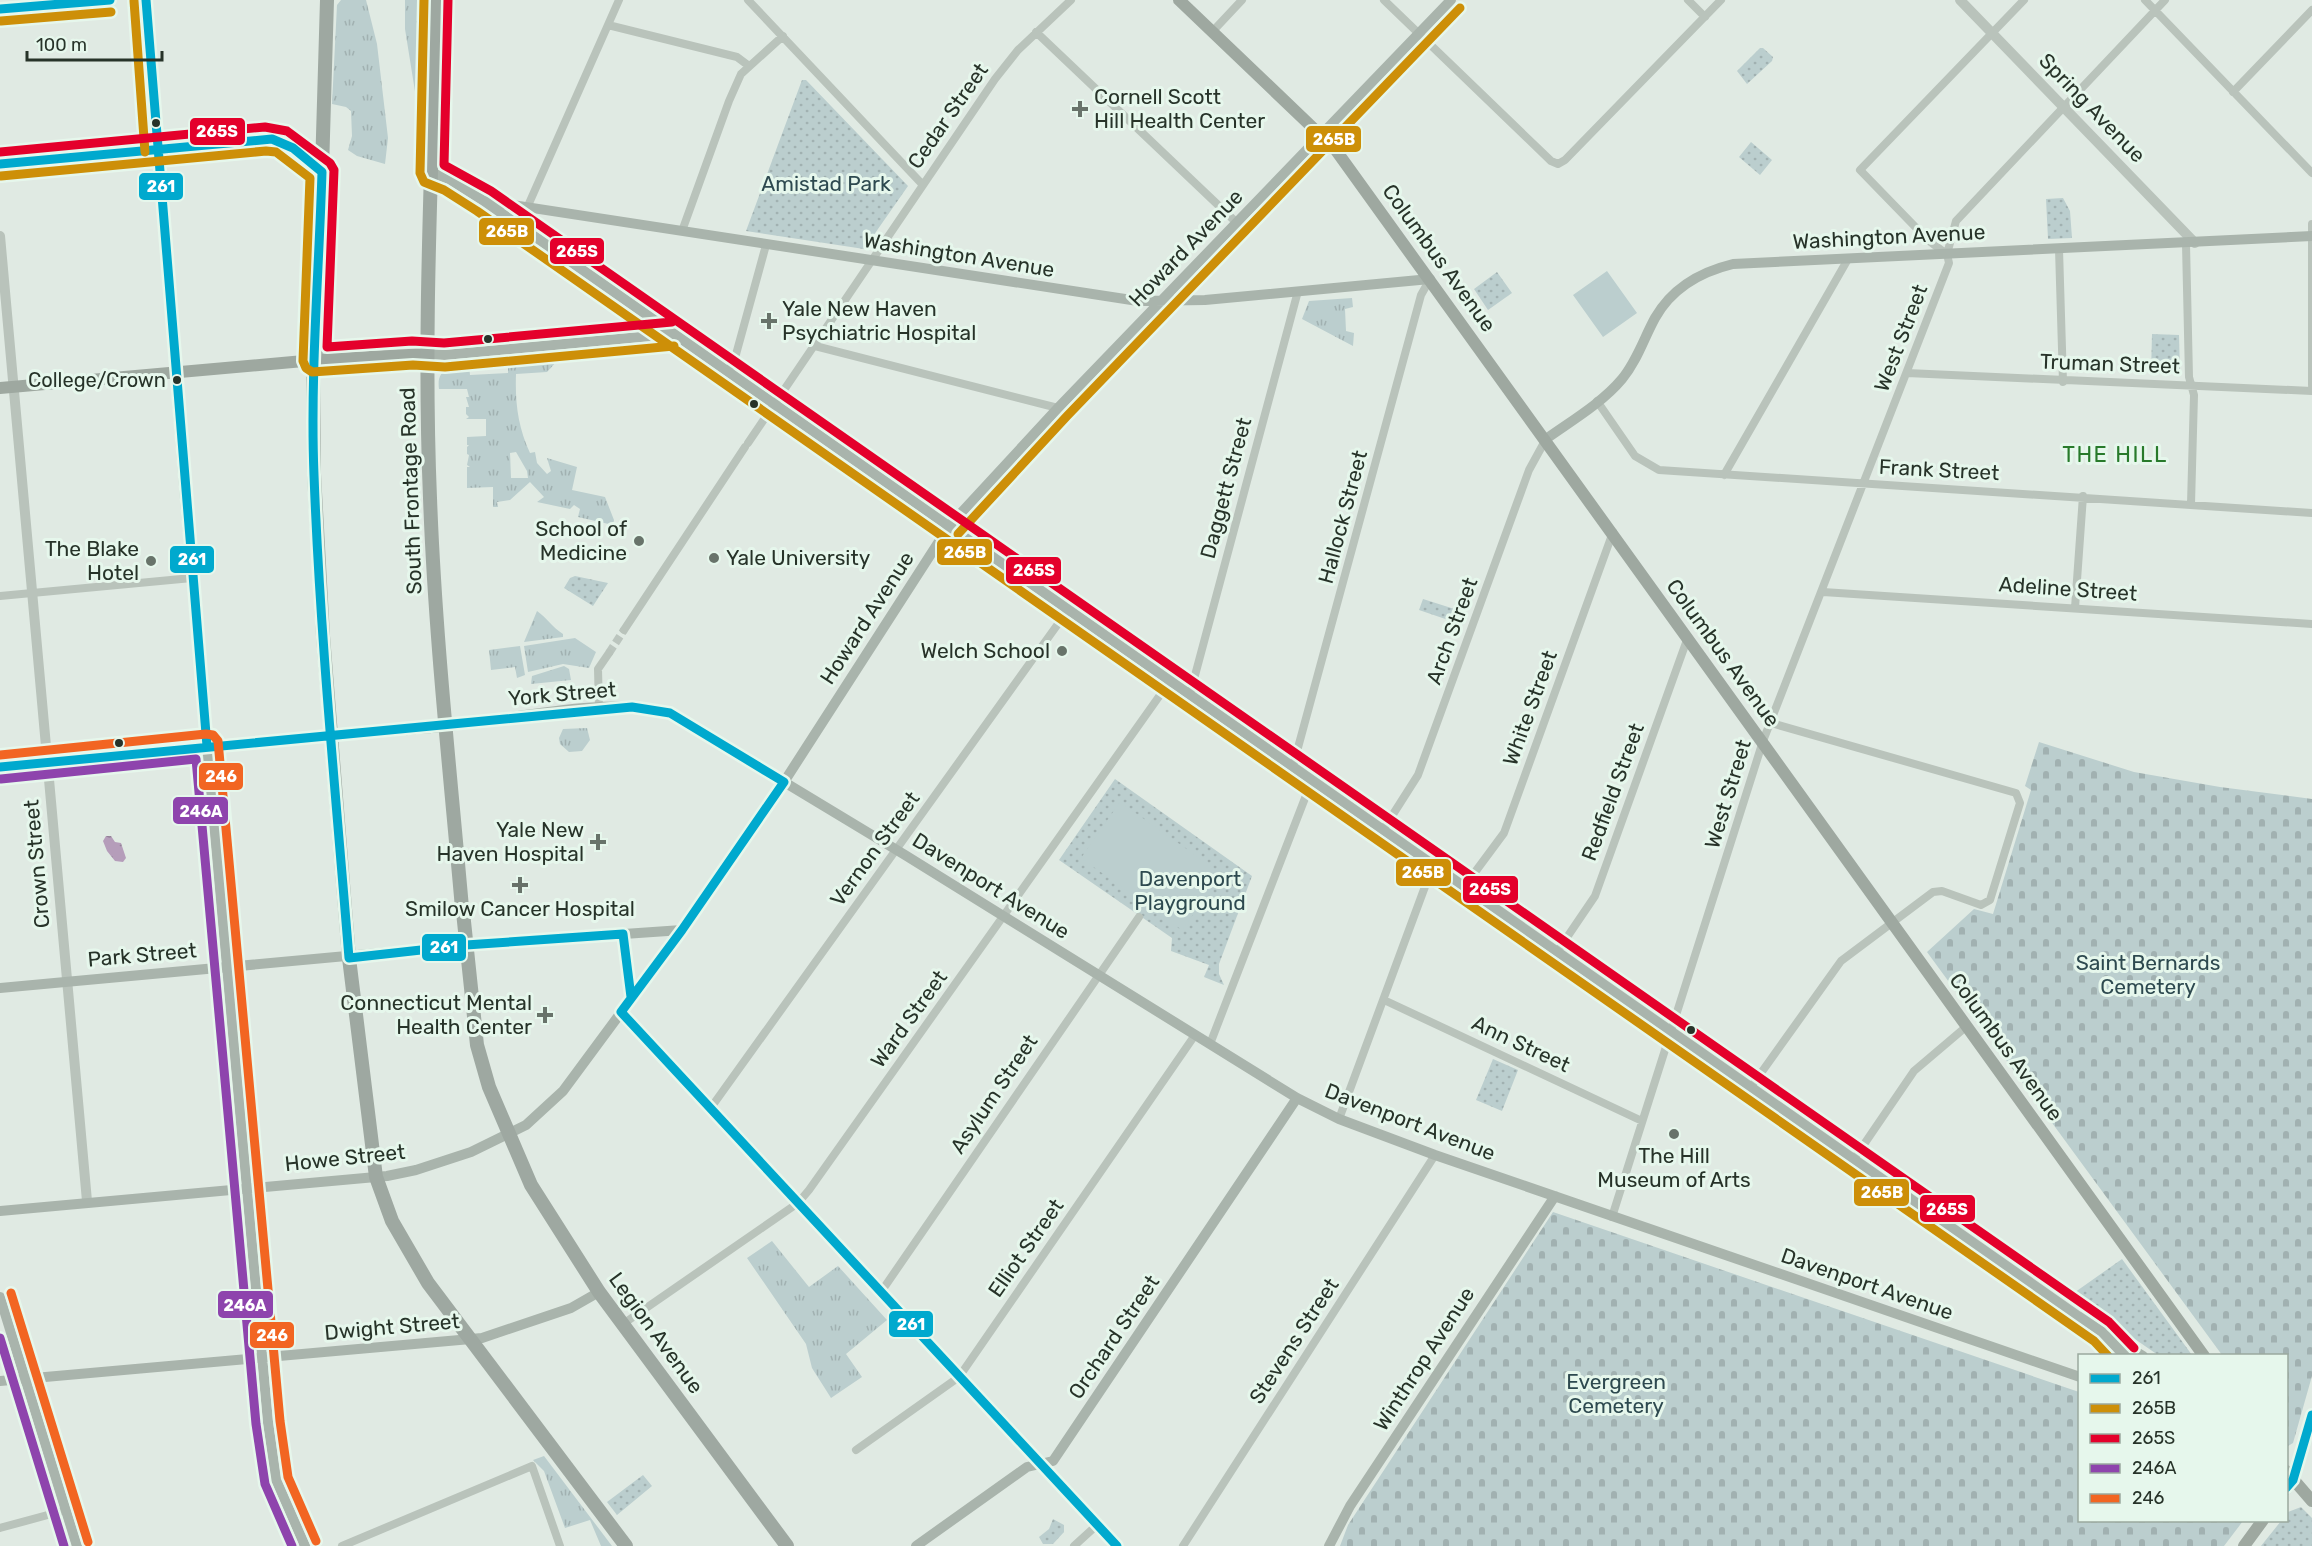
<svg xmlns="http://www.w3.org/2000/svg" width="2312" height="1546" viewBox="0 0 2312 1546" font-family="Rubik,sans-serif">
  <defs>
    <pattern id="grass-tufts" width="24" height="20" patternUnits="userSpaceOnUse" patternTransform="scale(1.5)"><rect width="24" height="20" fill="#bbcece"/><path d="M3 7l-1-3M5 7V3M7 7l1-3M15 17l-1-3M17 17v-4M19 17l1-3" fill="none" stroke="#a1b1b1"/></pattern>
    <pattern id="cemetery-stones" width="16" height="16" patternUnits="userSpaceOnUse" patternTransform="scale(1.5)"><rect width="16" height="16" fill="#bbcece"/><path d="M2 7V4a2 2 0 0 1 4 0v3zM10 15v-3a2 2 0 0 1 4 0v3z" fill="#a1b1b1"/></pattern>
    <pattern id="park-dots" width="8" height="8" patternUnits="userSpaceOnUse" patternTransform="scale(1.5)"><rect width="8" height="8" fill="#bbcece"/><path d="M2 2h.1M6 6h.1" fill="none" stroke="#a1b1b1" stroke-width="1.8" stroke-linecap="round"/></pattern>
    <pattern id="water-ripples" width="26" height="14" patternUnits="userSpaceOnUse" patternTransform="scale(1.5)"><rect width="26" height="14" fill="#b59dba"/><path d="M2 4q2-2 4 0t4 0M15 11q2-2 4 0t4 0" fill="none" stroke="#938197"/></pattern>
  </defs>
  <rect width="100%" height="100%" fill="#e0eae3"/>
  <path fill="url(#grass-tufts)" fill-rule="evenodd" d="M341,0H366L377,44L388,138L385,164L357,156L348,150L352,136L351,111L346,107L332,104L337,5Z
    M405,0H420L419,104H417L405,29Z
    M1352,298L1353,307L1345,309L1346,331L1354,333L1353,346L1302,319L1309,301Z
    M557,361L547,372L516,374C515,403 518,427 530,453L535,452L537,463L547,474L551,471L547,458L577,467L572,490L605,497L614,520L613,525L578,517L580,509L574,505L570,509L537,502L544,497L530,482L510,500L497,502L498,507H493V487L467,488V467H470L467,465L469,455L467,454V447L469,445H467V437L486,436V419H466L469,417L466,414V407H469L466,397H469L467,389H439C436,367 452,368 469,366L470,375L508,373V365ZM516,452L527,471L528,478H511L510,453Z
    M537,611C547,618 552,627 563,634V637L524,642Z
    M575,638L596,652L589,668L563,664L528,672L524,646Z
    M520,646L525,675L517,678L515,667L491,670L489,650Z
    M564,666L569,669L571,680L531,684L532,676Z
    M587,728L590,740L582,751L569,752L560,744L559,738L563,729Z
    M772,1241L809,1287L838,1266L887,1320L846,1354L862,1377L831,1398L812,1368L806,1344L747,1258Z
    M544,1456L612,1546H601L590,1520L565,1528L544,1471L533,1460Z"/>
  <path fill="url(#cemetery-stones)" d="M2039,742L2134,772L2220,787L2312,799V1376L2293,1443L2288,1446L2286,1356L2222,1355L1927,952L1974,909L1993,914L2031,790L2025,786Z
    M1553,1212L2079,1392L2080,1520L2243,1521L2224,1546H1340L1348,1525Z"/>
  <path fill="url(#park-dots)" d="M1760,48H1763L1773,57L1772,61L1747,84L1737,71Z
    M802,80H806L908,186L864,249L746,231Z
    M1751,142L1772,160L1760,175L1739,157Z
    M2063,198L2070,211L2072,238L2048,239L2046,199Z
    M1497,272L1512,293L1488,310L1474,289Z
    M2152,334L2179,335L2180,374H2151Z
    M575,576L608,583L593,606L564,588L570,578Z
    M1423,599L1467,613L1463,625L1419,610Z
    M1115,779L1252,876L1219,964V974L1224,985L1204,977L1209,965L1171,951L1172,938L1059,860Z
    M1493,1059L1518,1070L1502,1111L1476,1100Z
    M2122,1259L2192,1355H2158L2071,1295Z
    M643,1475L652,1486L617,1515L607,1502Z
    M2301,1507L2312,1518V1546H2261L2281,1521L2286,1520L2288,1512Z
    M1053,1519L1064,1525V1532L1053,1544H1043L1039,1537L1049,1529Z"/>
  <path fill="#bbcece" d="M1607,271L1637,313L1603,337L1573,295Z
    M1120,802L1222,874L1182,930L1081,858Z"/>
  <path fill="url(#water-ripples)" d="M106,836H111L115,842L121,843L126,858L123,862L115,861L107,851L103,841Z"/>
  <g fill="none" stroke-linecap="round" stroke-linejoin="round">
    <path stroke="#bbc5be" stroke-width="8" stroke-dasharray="8 4" stroke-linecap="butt" d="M609,653L624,630"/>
    <path stroke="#bbc5be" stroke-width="10" stroke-dasharray="10 5" stroke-linecap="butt" d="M346,735L433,728"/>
    <path stroke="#b9c3bb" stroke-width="8" d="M748,0L922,184
      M1384,0L1551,161L1558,164L1565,160L1721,0
      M1688,0L1705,17
      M2145,0L2312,173
      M608,25L737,57L749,66
      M1036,32L1237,223
      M1212,32L1242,0
      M2233,92L2312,10
      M2312,224V385
      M519,226L619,0
      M682,231L729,101L741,74L783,36
      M2186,244L2189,377L2194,395L2191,504
      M2059,249L2063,382
      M1945,253L1928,240L1860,170L2024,0
      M815,346L1058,408
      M728,371L735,358L766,245
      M1907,373L2312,391
      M1597,401L1635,456L1659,470L2312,513
      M748,443L995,79L1018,50L1071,0
      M1724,475L1848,259
      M1823,592L2312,624
      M0,596L192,578
      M2075,608L2083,496
      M624,630L745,447
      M1190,694L1298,291
      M599,708L598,669L609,653
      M1293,766L1421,295L1430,279
      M1383,830L1418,775L1529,470L1546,439
      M1464,887L1504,833L1613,532
      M1557,952L1595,896L1688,637
      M1384,1000L1642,1121
      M621,1012L1117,1546
      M1210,1044L1312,780
      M1751,1087L1841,961L1933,892L1942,891L1981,905L1990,900L2020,803L2016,793L1771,723
      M710,1109L1068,610
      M1339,1119L1433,865
      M1854,1159L1914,1071L1967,1026
      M1612,1217L1763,741L1949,263L1947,254L1956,221L2165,0
      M881,1292L1139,917
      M623,1324L798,1203L809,1190L1170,681
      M856,1450L959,1377L1195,1035
      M0,1528L66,1510
      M342,1546L532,1466L560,1546
      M1074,1546L1097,1525
      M1183,1546L1435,1155"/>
    <path stroke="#b9c3bb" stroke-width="10" d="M1960,0L2195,243
      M0,236L87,1201"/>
    <path stroke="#a9b4ac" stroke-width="10" d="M146,0L185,499L268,1422L276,1480L305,1546
      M432,173L449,179L484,201L2078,1316L2102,1332L2125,1356
      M487,201L1138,301L1205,300L1430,279
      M428,354L444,355L673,334
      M1546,439C1571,421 1602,403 1622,379C1637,361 1644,338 1655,318C1672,288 1700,272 1733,264L2312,236
      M433,728C493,722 617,694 670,713L905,855L1297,1098L1339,1119L1435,1155L2080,1377
      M0,767L346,735
      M623,934L631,997
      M0,988L466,945L682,930
      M0,1211L387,1176L416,1170L471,1152L526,1125L563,1091L682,930L784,782L949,526L1058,408L1451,0
      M0,1297L77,1546
      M2110,1336L2143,1356
      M0,1381L482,1338L571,1308L599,1292
      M916,1546L1027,1467L1053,1461L1297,1098
      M1329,1546L1350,1506L1555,1196"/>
    <path stroke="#9ea8a0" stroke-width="12" d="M1179,0L1335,149L2204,1356
      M0,9L110,0
      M0,164L272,139L293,148L322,172
      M0,388L315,360L428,354
      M2286,1471L2312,1501
      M2286,1489L2293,1480L2312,1415
      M2244,1546L2263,1520"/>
    <path stroke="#9ea8a1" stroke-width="14" d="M327,0L317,339L313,377L314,474L323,636L349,958L376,1177L392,1221L428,1283L626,1546
      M436,0C432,166 423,332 430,498C435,635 450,771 462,908
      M463,912L477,1045L489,1087L531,1185L599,1292L787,1546"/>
    <defs>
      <path id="bus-1" d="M146,0L207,746
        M0,9L110,0
        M0,164L272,139L293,148L322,172C319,272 310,375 314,475C320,636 336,797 349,958L466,945L623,934L631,997
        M0,767L632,707L670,713L784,782L682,930L621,1012L1117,1546
        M2286,1488L2293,1480L2312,1415"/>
      <path id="bus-2" d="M424,0L420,173L424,182L444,190L477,211L2094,1341L2108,1356
        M134,1L145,152
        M1,21L111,12
        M1,176L266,151L276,152L310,178L303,361L306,368L312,372L413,365L445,367L674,346
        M958,534L1067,416L1460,8"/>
      <path id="bus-3" d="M448,0L444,165L491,191L2109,1322L2134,1348
        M0,152L265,127L287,131L330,163L334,170L327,347L412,341L444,343L672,322"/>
      <path id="bus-4" d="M1,779L196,759L256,1424L265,1484L292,1546
        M0,1338L64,1546"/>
      <path id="bus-5" d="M0,755L206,734L213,735L218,741L280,1421L288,1477L316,1541
        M11,1293L88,1542"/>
    </defs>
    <use href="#bus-1" stroke="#e6f7ec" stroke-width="14"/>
    <use href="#bus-2" stroke="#e6f7ec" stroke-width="14"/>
    <use href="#bus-3" stroke="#e6f7ec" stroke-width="14"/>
    <use href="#bus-4" stroke="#e6f7ec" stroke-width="14"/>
    <use href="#bus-5" stroke="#e6f7ec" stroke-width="14"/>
    <use href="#bus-1" stroke="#00a9ce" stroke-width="9"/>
    <use href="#bus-2" stroke="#cd8f08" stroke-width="9"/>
    <use href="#bus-3" stroke="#e4002b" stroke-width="9"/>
    <use href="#bus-4" stroke="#8e44ad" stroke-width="9"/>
    <use href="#bus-5" stroke="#f26522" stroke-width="9"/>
  </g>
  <g fill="#68736a" stroke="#e6f7ec" stroke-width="2">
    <path d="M1077 100h6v6h6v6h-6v6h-6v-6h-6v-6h6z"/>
    <path d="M766 312h6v6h6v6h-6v6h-6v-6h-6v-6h6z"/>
    <circle cx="639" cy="541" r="6"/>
    <circle cx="714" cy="558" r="6"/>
    <circle cx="151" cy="561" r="6"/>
    <circle cx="1062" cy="651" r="6"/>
    <path d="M595 833h6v6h6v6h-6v6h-6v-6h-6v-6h6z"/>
    <path d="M517 876h6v6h6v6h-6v6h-6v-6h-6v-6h6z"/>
    <path d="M542 1006h6v6h6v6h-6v6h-6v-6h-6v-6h6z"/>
    <circle cx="1674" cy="1134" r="6"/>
  </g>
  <g fill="#273329" stroke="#e6f7ec" stroke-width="2">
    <circle cx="156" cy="123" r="5"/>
    <circle cx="488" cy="339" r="5"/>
    <circle cx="177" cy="380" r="5"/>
    <circle cx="754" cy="404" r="5"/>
    <circle cx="119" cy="743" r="5"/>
    <circle cx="1691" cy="1030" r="5"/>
  </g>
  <g text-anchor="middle" stroke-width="6" stroke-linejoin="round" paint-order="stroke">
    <g font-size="20" fill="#273329" stroke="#e6f7ec" text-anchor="end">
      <text x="166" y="387">College/Crown</text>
    </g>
    <g font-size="21" fill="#273329" stroke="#e6f7ec" text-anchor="end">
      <text x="1094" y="104" text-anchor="start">Cornell Scott<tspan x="1094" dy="24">Hill Health Center</tspan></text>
      <text x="782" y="316" text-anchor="start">Yale New Haven<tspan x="782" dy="24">Psychiatric Hospital</tspan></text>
      <text x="627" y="536">School of<tspan x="627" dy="24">Medicine</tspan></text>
      <text x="139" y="556">The Blake<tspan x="139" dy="24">Hotel</tspan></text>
      <text x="726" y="565" text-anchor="start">Yale University</text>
      <text x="1050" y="658">Welch School</text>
      <text x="584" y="837">Yale New<tspan x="584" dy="24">Haven Hospital</tspan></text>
      <text x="520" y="916" text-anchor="middle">Smilow Cancer Hospital</text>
      <text x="532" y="1010">Connecticut Mental<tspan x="532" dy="24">Health Center</tspan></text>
      <text x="1674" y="1163" text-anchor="middle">The Hill<tspan x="1674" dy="24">Museum of Arts</tspan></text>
    </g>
    <g font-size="21" fill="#273329" stroke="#e6f7ec">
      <text transform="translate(2092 108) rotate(46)" y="7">Spring Avenue</text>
      <text transform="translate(948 116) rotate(-55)" y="7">Cedar Street</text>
      <text transform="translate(1889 237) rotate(-3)" y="7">Washington Avenue</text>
      <text transform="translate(1186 248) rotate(-46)" y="7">Howard Avenue</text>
      <text transform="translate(959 255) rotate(9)" y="7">Washington Avenue</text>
      <text transform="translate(1439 258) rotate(54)" y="7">Columbus Avenue</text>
      <text transform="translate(1901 338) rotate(-69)" y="7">West Street</text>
      <text transform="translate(2110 364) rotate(2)" y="7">Truman Street</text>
      <text transform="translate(1939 470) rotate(3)" y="7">Frank Street</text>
      <text transform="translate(1226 488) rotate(-75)" y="7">Daggett Street</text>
      <text transform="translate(411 491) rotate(-92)" y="7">South Frontage Road</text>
      <text transform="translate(1343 517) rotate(-75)" y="7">Hallock Street</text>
      <text transform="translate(2068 589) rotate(4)" y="7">Adeline Street</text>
      <text transform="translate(867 618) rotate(-57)" y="7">Howard Avenue</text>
      <text transform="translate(1452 631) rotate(-70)" y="7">Arch Street</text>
      <text transform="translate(1723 653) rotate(54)" y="7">Columbus Avenue</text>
      <text transform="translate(562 694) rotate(-5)" y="7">York Street</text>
      <text transform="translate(1530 708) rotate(-70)" y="7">White Street</text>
      <text transform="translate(1613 792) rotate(-70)" y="7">Redfield Street</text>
      <text transform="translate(1728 794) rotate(-73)" y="7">West Street</text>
      <text transform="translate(875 849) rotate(-54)" y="7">Vernon Street</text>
      <text transform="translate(37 864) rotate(-95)" y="7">Crown Street</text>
      <text transform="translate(991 886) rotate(32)" y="7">Davenport Avenue</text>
      <text transform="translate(142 955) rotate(-5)" y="7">Park Street</text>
      <text transform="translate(909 1019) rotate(-54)" y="7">Ward Street</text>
      <text transform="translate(1521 1044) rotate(25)" y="7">Ann Street</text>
      <text transform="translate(2006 1047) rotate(54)" y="7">Columbus Avenue</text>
      <text transform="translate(994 1094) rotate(-56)" y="7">Asylum Street</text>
      <text transform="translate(1410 1122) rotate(21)" y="7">Davenport Avenue</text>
      <text transform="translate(345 1158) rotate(-6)" y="7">Howe Street</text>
      <text transform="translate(1026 1248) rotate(-55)" y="7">Elliot Street</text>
      <text transform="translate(1867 1284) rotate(19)" y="7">Davenport Avenue</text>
      <text transform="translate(392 1327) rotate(-5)" y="7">Dwight Street</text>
      <text transform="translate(656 1333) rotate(54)" y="7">Legion Avenue</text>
      <text transform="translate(1114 1337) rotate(-56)" y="7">Orchard Street</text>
      <text transform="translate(1294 1341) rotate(-57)" y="7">Stevens Street</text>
      <text transform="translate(1424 1359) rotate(-57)" y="7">Winthrop Avenue</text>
    </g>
    <g font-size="21" fill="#2d494f" stroke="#e6f7ec">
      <text x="826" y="191">Amistad Park</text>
      <text x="1190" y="886">Davenport<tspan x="1190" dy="24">Playground</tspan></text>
      <text x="2148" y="970">Saint Bernards<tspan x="2148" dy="24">Cemetery</tspan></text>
      <text x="1616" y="1389">Evergreen<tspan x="1616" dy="24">Cemetery</tspan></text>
    </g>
    <g font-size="22" letter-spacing="1.5" fill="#287a2b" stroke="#e6f7ec">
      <text x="2115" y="462">THE HILL</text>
    </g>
  </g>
  <g stroke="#e6f7ec" stroke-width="2">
    <rect x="189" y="117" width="57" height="29" rx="6" fill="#e4002b"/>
    <rect x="1305" y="125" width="57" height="28" rx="6" fill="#cd8f08"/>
    <rect x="138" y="172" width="46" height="29" rx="6" fill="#00a9ce"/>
    <rect x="478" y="217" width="57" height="29" rx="6" fill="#cd8f08"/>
    <rect x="549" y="237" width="56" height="28" rx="6" fill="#e4002b"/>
    <rect x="936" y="538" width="57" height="28" rx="6" fill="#cd8f08"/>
    <rect x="169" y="545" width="46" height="29" rx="6" fill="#00a9ce"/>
    <rect x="1005" y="556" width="57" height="29" rx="6" fill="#e4002b"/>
    <rect x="198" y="762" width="46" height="29" rx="6" fill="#f26522"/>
    <rect x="172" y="796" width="57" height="29" rx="6" fill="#8e44ad"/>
    <rect x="1395" y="858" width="57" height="29" rx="6" fill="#cd8f08"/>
    <rect x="1462" y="875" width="57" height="29" rx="6" fill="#e4002b"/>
    <rect x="421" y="933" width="46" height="29" rx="6" fill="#00a9ce"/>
    <rect x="1853" y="1178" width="57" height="29" rx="6" fill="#cd8f08"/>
    <rect x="1919" y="1194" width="57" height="29" rx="6" fill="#e4002b"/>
    <rect x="217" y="1290" width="57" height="29" rx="6" fill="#8e44ad"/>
    <rect x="888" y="1310" width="46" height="28" rx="6" fill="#00a9ce"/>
    <rect x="249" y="1321" width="46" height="28" rx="6" fill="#f26522"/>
  </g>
  <g font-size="16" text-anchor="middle" font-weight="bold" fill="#fff">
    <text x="217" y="137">265S</text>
    <text x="1334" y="145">265B</text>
    <text x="161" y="192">261</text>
    <text x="507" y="237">265B</text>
    <text x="577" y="257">265S</text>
    <text x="965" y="558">265B</text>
    <text x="192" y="565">261</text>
    <text x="1034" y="576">265S</text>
    <text x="221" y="782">246</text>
    <text x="201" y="817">246A</text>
    <text x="1423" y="878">265B</text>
    <text x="1490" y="895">265S</text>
    <text x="444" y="953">261</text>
    <text x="1882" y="1198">265B</text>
    <text x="1947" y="1215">265S</text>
    <text x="245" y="1311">246A</text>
    <text x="911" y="1330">261</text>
    <text x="272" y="1341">246</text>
  </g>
  <rect x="2078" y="1354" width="210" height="168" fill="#e6f7ec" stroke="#9aa99e" stroke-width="1.5"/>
  <rect x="2090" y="1374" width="30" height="9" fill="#00a9ce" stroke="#9aa99e" stroke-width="1.5"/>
  <text x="2132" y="1384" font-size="18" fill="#273329">261</text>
  <rect x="2090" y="1404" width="30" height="9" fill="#cd8f08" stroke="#9aa99e" stroke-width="1.5"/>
  <text x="2132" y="1414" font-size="18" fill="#273329">265B</text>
  <rect x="2090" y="1434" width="30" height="9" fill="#e4002b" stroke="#9aa99e" stroke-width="1.5"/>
  <text x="2132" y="1444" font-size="18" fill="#273329">265S</text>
  <rect x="2090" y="1464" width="30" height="9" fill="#8e44ad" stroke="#9aa99e" stroke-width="1.5"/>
  <text x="2132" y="1474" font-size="18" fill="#273329">246A</text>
  <rect x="2090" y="1494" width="30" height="9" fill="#f26522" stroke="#9aa99e" stroke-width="1.5"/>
  <text x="2132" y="1504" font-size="18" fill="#273329">246</text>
  <path d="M27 51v9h135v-9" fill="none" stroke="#273329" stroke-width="3"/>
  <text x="36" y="51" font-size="18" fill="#273329" stroke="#e6f7ec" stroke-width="4.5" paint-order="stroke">100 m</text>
</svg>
